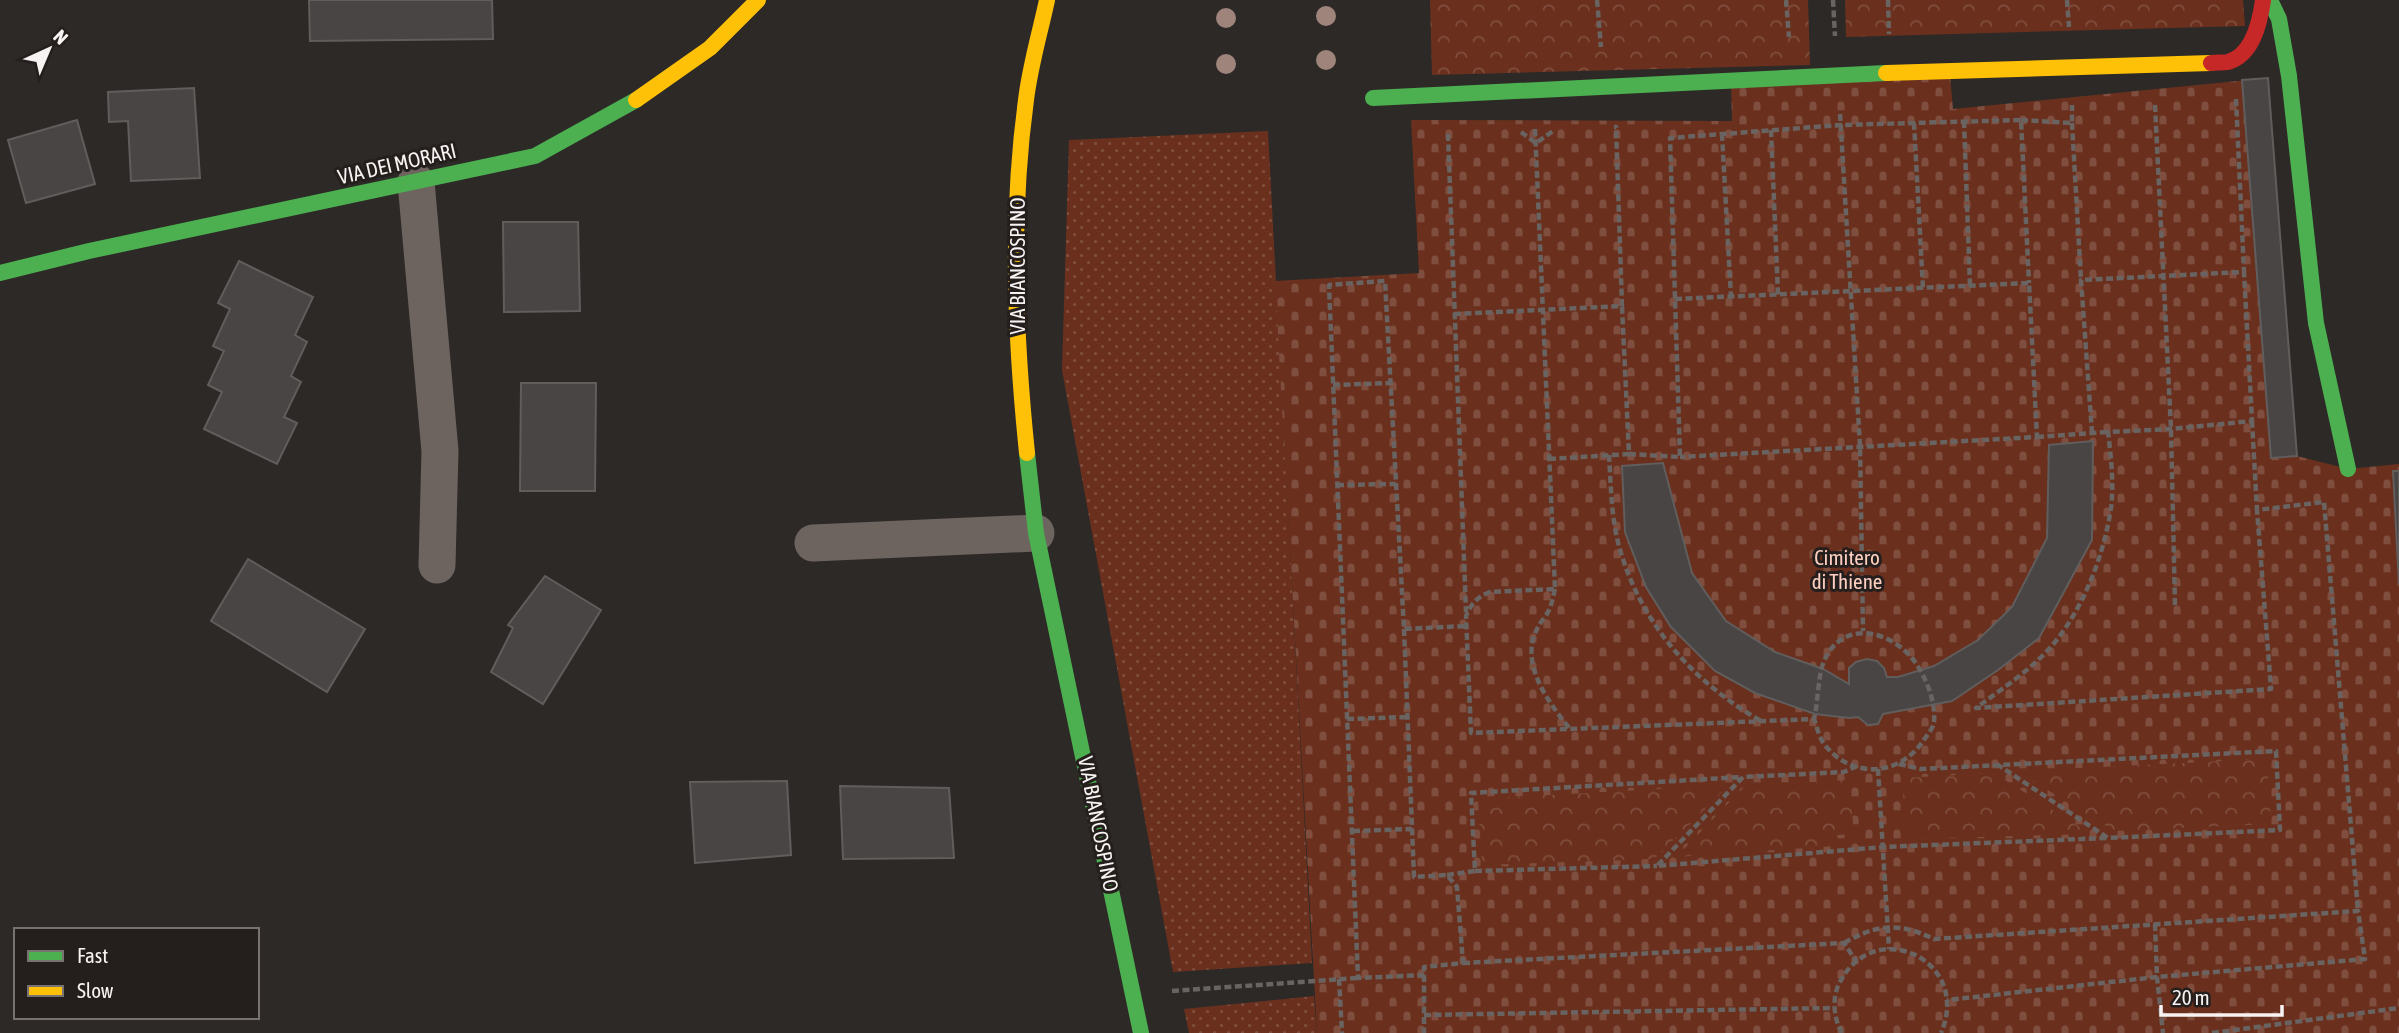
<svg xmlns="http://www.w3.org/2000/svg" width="2399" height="1033" viewBox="0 0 2399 1033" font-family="'Asap Condensed',sans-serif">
  <defs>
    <pattern id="grass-dots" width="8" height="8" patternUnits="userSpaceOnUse" patternTransform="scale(1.75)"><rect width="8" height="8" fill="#6a301d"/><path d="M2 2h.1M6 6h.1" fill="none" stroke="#804e3e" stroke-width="1.8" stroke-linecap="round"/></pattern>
    <pattern id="cemetery-stones" width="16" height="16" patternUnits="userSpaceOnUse" patternTransform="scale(1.75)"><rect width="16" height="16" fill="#6a301d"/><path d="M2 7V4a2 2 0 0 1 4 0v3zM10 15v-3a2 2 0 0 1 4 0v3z" fill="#804e3e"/></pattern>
    <pattern id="park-crowns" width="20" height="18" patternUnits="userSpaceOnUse" patternTransform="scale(1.75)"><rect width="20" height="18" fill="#6a301d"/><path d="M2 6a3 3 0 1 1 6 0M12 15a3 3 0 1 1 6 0" fill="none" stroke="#804e3e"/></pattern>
  </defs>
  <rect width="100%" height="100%" fill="#2c2927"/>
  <path fill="url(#grass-dots)" d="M1268,131L1312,963L1173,972L1062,370L1069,140Z
    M1314,996L1317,1033H1189L1184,1009Z"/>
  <path fill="url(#cemetery-stones)" d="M1950,75L1953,109L2268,78L2297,456L2348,469L2399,464V1033H1317L1275,281L1419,273L1411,120L1732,121L1731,86Z"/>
  <path fill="url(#park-crowns)" d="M1430,0H1808L1810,65L1432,75Z
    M1845,0H2243L2245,26L1846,37Z
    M2267,759L2271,824L2114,831L2017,771Z
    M1994,773L2091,834L1906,839L1902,778Z
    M1849,780L1854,834L1836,835V846L1676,857L1745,786Z
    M1729,785L1654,859L1482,865L1478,799Z"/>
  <path fill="#484544" stroke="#605d5c" stroke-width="2" d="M309,0H492L493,39L310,41Z
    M2268,78L2297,456L2271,458L2242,80Z
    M194,88L200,178L131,181L128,121L109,122L108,92Z
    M77,120L95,184L26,203L8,140Z
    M503,222H578L580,311L504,312Z
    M239,261L313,297L295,335L307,342L291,376L301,382L284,417L297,423L277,464L204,429L222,392L208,385L224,351L213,346L230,309L218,303Z
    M521,383H596L595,491H520Z
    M2093,441L2092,540L2039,638L1998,670L1952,701L1883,714L1878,724L1868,725L1858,717L1849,718L1815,714L1755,693L1715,671L1671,627L1646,587L1625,532L1622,466L1663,463L1692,573L1726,621L1775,652L1823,669L1849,684V668L1856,662L1867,659L1877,661L1884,668L1887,677H1898L1934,666L1978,640L2012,607L2047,538L2049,445Z
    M2393,471H2399V584Z
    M248,559L365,629L327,692L211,621Z
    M545,576L601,610L543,704L491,672L513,628L508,625Z
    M787,781L791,855L695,863L690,782Z
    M840,786L949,788L954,858L843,859Z"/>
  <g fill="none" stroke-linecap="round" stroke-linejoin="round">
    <path stroke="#696361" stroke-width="4.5" stroke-dasharray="7 3.5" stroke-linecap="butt" d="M1597,0L1601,47
      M1786,0L1789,37
      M1833,0L1835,36
      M1888,0L1889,34
      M2067,0L2069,27
      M2236,99L2244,272
      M2155,105L2171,429L2175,607
      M1840,114L1860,446L1863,631
      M2021,120L2072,123V105
      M1964,121L1970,286
      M1914,123L1923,289
      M2072,123L2081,280
      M1535,129L1555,589L1490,592C1477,597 1471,604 1466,616L1471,733L1814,719C1818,703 1818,675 1824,661C1842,620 1887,629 1912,658C1925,674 1936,701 1934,722C1933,729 1927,735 1923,741C1899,777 1851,779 1824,744C1819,737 1817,727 1814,719
      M1771,130L1778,295
      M1521,132L1536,143L1553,131
      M1448,134L1466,612
      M1722,134L1731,297
      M1675,299L2029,283L2037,437L1680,457
      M1454,314L1622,306L1616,127H1614
      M1333,385L1391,383
      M2252,421L2257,510L2324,502L2358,911
      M2092,433L2081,280L2244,272L2252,421L2171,429L2108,432C2111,456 2114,484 2111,508C2104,554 2085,605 2055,642C2034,668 2003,688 1976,708L2271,689L2257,510
      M2037,437L2108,432
      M1629,454L1680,457L1670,138L1841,125L2021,120L2029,283
      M1609,455C1611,485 1611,517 1619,546C1640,623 1693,682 1761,721
      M1549,459L1629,454L1622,306
      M1337,485L1396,484
      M1555,589C1553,596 1552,604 1549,610C1546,617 1540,622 1537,629C1519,664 1549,703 1570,729
      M1404,629L1414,877L1447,875L1457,887L1463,963L1424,967V975L1358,978L1329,285L1385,281L1404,629L1466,626
      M1347,719L1407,717
      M1899,764L1921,769L2276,751L2280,830L2108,838L1998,765
      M1857,766L1844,772L1743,777L1657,866L1883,847L2107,838
      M1878,769L1889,949
      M1353,831L1412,829
      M1475,871L1657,866
      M1447,875L1475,871L1471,793L1742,777
      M2155,924L2157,977L2163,1033
      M1844,943C1878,924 1898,922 1934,939L2358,911L2365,959L2157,977L1947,1000
      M1463,963L1844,943L1856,961
      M1424,975V1033
      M1339,979L1342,1033
      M1172,991L1358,978
      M1424,1015L1834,1008
      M1842,1033C1834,1019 1832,1001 1838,986C1871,913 1973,959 1941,1033
      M2212,1033L2399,1008"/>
    <path stroke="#6d635f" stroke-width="37" d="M416,182L440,451L437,565
      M813,543L1036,533"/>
    <path stroke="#4caf50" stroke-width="16" d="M2270,0L2279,19L2289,76L2316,323L2348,469
      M1373,98L1886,73
      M0,273L89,251L535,156L636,100
      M1027,453L1036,533L1141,1033"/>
    <path stroke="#ffc107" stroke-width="16" d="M1886,73L2211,63
      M636,100L710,48L758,0
      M1027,453C1015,336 1010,218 1026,100C1030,66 1040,33 1047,0"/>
    <path stroke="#c62828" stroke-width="16" d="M2211,63C2216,62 2223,63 2228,62C2253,55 2260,22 2263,0"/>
  </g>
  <g fill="#9f847b">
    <circle cx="1326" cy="16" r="10"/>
    <circle cx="1226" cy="18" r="10"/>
    <circle cx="1326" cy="60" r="10"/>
    <circle cx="1226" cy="64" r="10"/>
  </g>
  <g text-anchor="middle" stroke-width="6" stroke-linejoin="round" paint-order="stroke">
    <g font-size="21" fill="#f7f3f2" stroke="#241e1d">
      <text transform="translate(397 164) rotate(-13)" y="7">VIA DEI MORARI</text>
      <text transform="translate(1018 266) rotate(-90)" y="7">VIA BIANCOSPINO</text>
      <text transform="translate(1098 824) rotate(79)" y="7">VIA BIANCOSPINO</text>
    </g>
    <g font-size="21" fill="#fdcfc0" stroke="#241e1d">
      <text x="1847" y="565">Cimitero<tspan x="1847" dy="24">di Thiene</tspan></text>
    </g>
  </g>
  <rect x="14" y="928" width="245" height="91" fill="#241e1d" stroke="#787372" stroke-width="2"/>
  <rect x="28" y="951" width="35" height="10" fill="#4caf50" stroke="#787372" stroke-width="2"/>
  <text x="77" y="963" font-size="21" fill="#f7f3f2">Fast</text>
  <rect x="28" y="986" width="35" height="10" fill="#ffc107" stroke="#787372" stroke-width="2"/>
  <text x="77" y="998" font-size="21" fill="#f7f3f2">Slow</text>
  <g transform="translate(49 49) rotate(44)" stroke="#241e1d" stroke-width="5" paint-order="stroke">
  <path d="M0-5L12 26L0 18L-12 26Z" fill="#f7f3f2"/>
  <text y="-10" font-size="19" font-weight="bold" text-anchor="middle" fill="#f7f3f2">N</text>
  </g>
  <path d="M2161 1005v10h121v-10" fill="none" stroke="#f7f3f2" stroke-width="3.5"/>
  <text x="2172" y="1005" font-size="21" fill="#f7f3f2" stroke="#241e1d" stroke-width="5" paint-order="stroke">20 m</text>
</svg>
